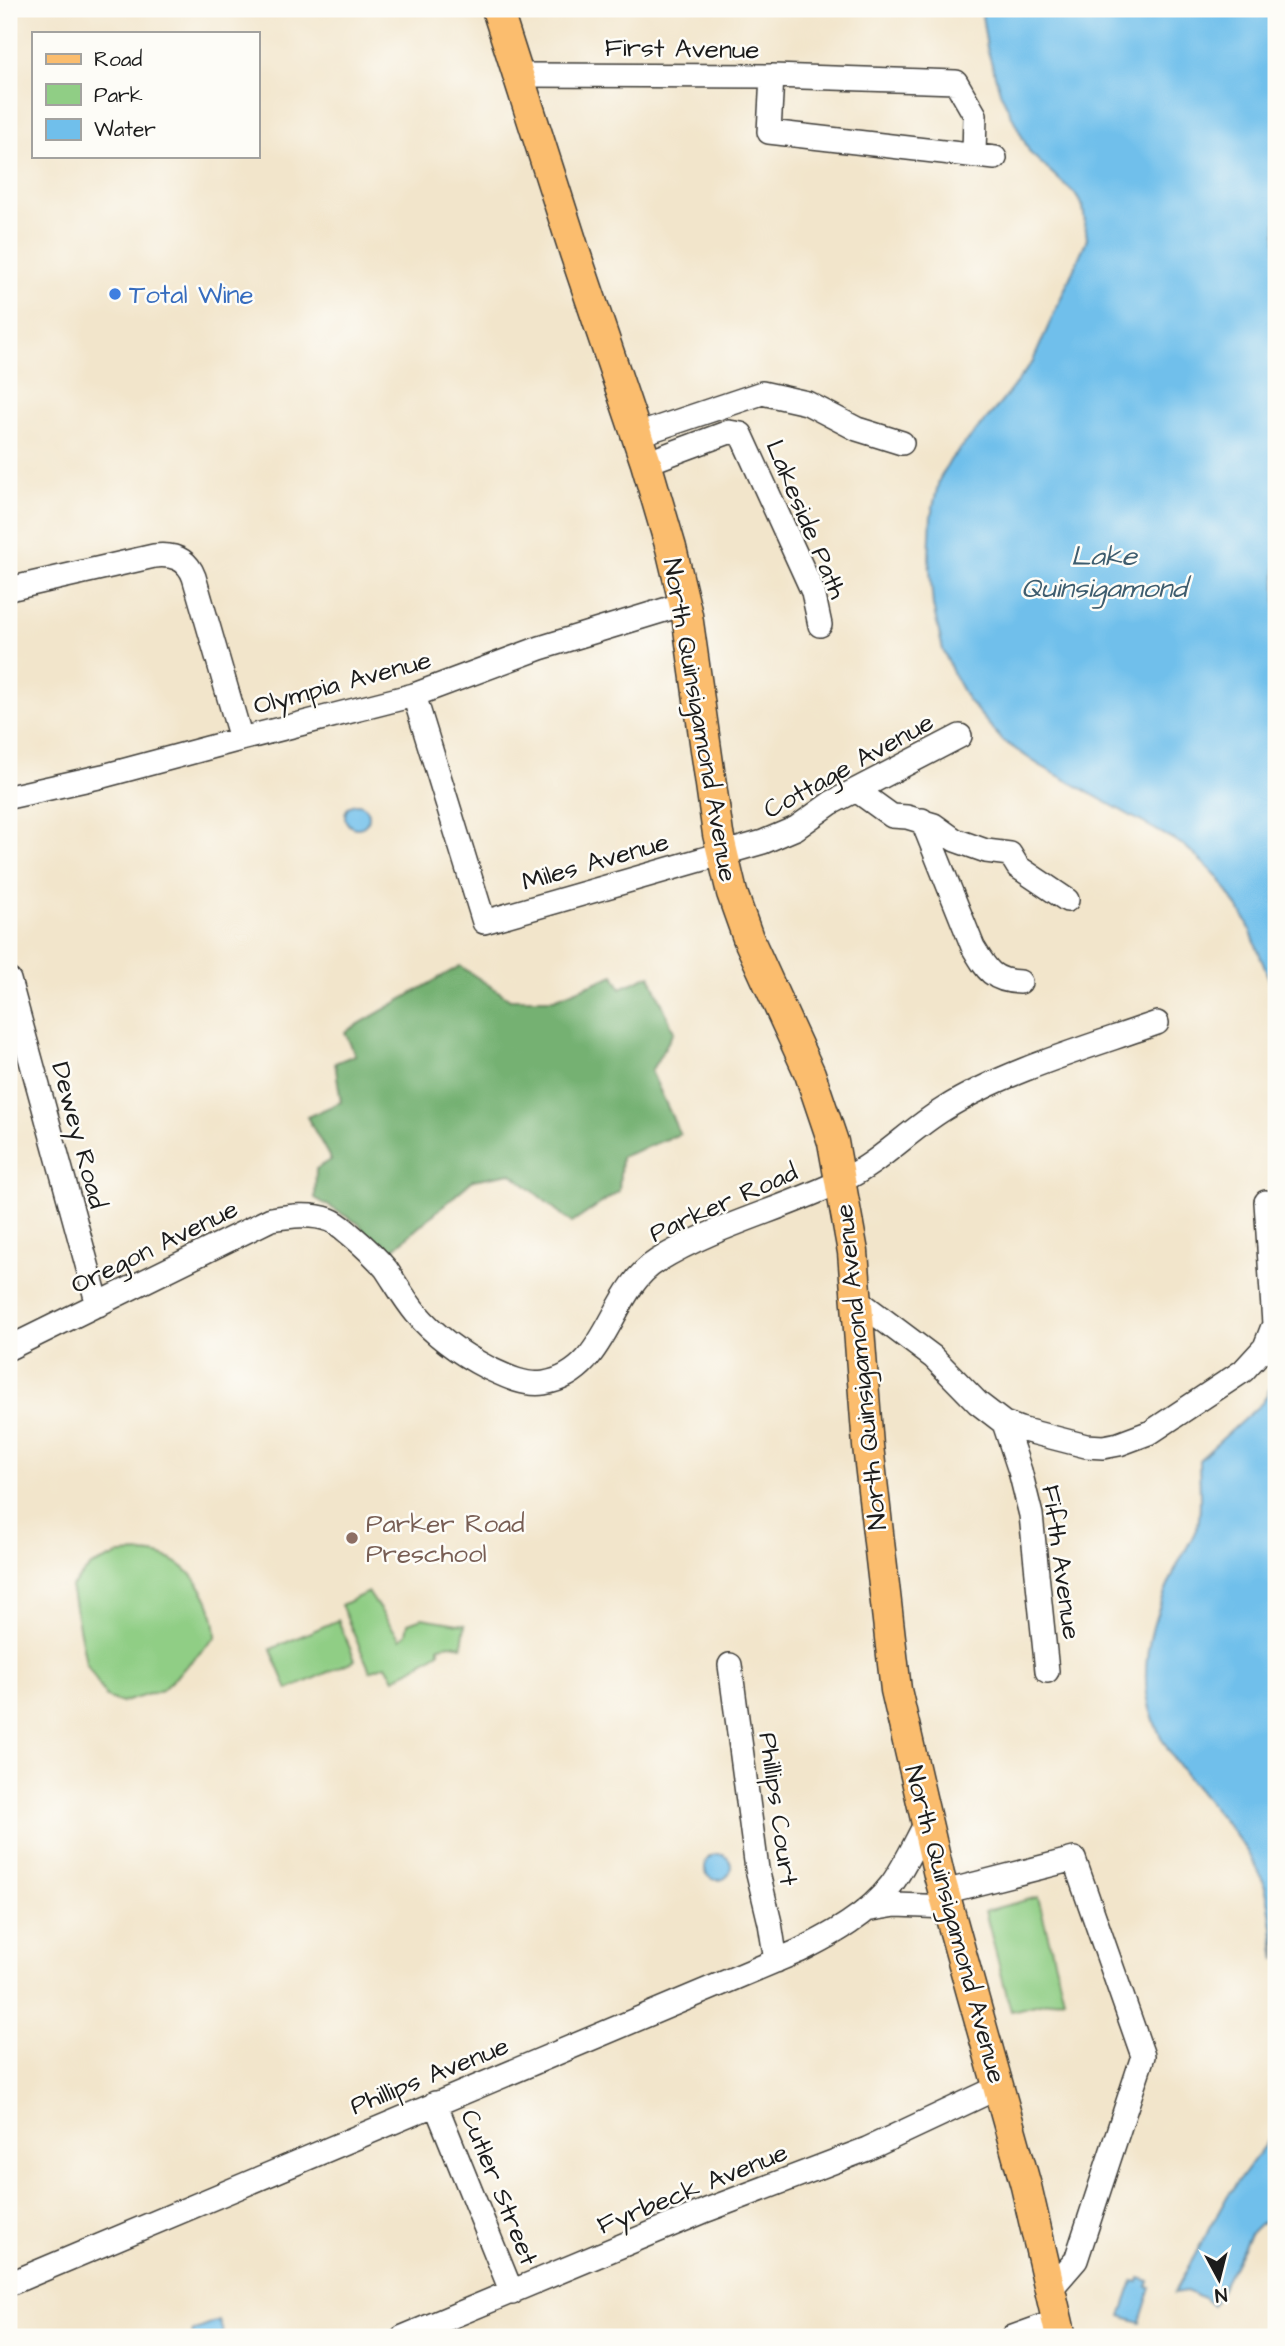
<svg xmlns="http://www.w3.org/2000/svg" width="1285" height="2346" viewBox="0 0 1285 2346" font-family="'Architects Daughter',sans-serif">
  <rect width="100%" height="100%" fill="#fdfcf7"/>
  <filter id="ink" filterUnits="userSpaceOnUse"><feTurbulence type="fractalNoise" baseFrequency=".0143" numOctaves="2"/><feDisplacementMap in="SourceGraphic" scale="14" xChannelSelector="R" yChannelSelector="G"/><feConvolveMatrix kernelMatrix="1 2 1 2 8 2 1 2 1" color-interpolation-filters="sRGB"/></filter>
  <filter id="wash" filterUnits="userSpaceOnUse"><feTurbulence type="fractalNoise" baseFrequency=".00686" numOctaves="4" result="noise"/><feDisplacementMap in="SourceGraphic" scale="28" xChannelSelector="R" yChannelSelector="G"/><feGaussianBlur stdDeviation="1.57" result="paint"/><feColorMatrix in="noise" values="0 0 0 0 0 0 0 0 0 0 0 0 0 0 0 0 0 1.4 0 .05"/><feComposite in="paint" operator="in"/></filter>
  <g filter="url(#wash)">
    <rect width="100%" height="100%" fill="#f2e5cb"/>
    <path fill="#90ce85" stroke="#567550" stroke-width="2" d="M120,1554C130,1554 142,1552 152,1554C191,1559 215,1601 216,1637L162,1690L121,1703L106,1697L86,1663L71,1587L91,1566Z
      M368,1592L400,1639L406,1634L408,1623L422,1618L465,1625L462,1646L451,1644L439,1646V1652L394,1679L386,1665L370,1671L341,1605Z
      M338,1620L355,1660L288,1690L271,1649Z
      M1038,1897L1064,1998L1011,2011L985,1911Z"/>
    <path fill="#74b172" stroke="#486647" stroke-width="2" d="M460,966L510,999H554L614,975L621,988L650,975L674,1032L651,1071L680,1134L621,1157L619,1191L572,1223L511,1173L473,1180L383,1258L359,1224L315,1198L316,1169L331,1160L307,1117L341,1102L335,1063L355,1055L345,1032Z"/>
    <path fill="#70bfeb" stroke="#466e84" stroke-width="2" d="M981,9H1276V997L1247,922L1218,877L1185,846L1039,765L1002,740L967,699L954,675L943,650L933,606L929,558L931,516L939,480L951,459L999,405L1033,361L1087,239L1083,207L1075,194L1030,153L1000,92L987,48Z
      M345 816a12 12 0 1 1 24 0a12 12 0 1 1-24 0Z
      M1276,1377V1960C1272,1934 1271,1895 1259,1872C1228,1810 1157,1766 1147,1694C1141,1647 1159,1603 1179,1562C1185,1550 1194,1537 1198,1524C1202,1508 1199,1478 1199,1460L1263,1402Z
      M705 1867a13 13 0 1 1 26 0a13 13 0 1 1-26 0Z
      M1276,2130V2217L1259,2224L1251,2232L1213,2306L1204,2298L1186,2291L1174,2293L1228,2195Z
      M1139,2278L1149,2281L1147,2286L1151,2287L1140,2322L1121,2316L1133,2281L1138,2282Z
      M219,2321L224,2334L216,2337H192L193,2331Z"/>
  </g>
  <g filter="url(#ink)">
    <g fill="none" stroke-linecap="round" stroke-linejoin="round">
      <defs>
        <path id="minor" d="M519,75L772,76L769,132L995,158
          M772,76L956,82L975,115L974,155
          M637,435L762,393L807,403L857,429L902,443
          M646,463L729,432L741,434L813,592L820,625
          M9,589L154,556C172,554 187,558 194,577L241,739
          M414,695L484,922L763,842L796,828L831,803L960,736
          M856,790L892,816L907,817L934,825L955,840L986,851L1010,854L1018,867L1067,900
          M9,797L103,776L241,739L414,695L540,648L684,604
          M922,820L973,947C986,969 992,981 1020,982
          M9,980L98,1305
          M857,1300L933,1357L978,1403L1004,1423L1020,1429L1086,1446L1103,1447L1119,1444L1151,1432L1243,1371L1265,1347L1274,1324L1266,1202
          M9,1348L271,1219C290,1216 311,1213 330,1220C338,1223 345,1230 351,1235C364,1246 376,1257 386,1269C396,1284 405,1300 416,1313C436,1337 461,1354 488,1368C505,1376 525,1386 544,1383C608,1373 609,1291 657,1261C715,1225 782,1210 843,1180C881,1162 908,1131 944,1109C1004,1071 1089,1047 1157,1023
          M1004,1423L1020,1471L1031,1515L1047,1671
          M730,1665L757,1869L770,1923L776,1961
          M944,1892L1074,1859L1143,2056L1076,2260L1050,2290
          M866,1910L896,1905L949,1907
          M435,2103L512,2293
          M9,2284L799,1951C833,1934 868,1915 891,1885C905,1866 915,1843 926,1823
          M403,2337L707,2210L867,2149L999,2087
          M1013,2337L1057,2321"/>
        <path id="major" d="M497,9L575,253L646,463L671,548L687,615L718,834L732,893L748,938L810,1074L833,1142L853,1252L868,1446L896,1690L939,1875L1026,2186L1061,2337"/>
      </defs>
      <use href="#minor" stroke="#3c3a36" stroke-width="26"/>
      <use href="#major" stroke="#3c3a36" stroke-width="33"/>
      <use href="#minor" stroke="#fff" stroke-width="23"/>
      <use href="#major" stroke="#fbbd6e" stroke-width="30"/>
    </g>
  </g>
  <circle fill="#3f7fe0" stroke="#fdfcf7" stroke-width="2.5" cx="115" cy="294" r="7"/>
  <circle fill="#8d6e63" stroke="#fdfcf7" stroke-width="2.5" cx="352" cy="1538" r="7"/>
  <g text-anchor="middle" stroke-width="5" stroke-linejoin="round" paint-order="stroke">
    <g font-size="26" fill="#1c1c1c" stroke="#fdfcf7">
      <text transform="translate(682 48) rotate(1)" y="9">First Avenue</text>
      <text transform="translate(807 519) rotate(67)" y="9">Lakeside Path</text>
      <text transform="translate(342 682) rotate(-15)" y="9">Olympia Avenue</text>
      <text transform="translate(701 720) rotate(80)" y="9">North Quinsigamond Avenue</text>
      <text transform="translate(848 765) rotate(-29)" y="9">Cottage Avenue</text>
      <text transform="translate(595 861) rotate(-16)" y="9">Miles Avenue</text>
      <text transform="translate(80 1135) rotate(75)" y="9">Dewey Road</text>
      <text transform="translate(723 1202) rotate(-24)" y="9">Parker Road</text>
      <text transform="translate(154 1246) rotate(-26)" y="9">Oregon Avenue</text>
      <text transform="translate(860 1367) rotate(-96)" y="9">North Quinsigamond Avenue</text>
      <text transform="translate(1062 1562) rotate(82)" y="9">Fifth Avenue</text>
      <text transform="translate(779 1809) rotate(82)" y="9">Phillips Court</text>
      <text transform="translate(956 1924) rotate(75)" y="9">North Quinsigamond Avenue</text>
      <text transform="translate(429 2075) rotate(-22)" y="9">Phillips Avenue</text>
      <text transform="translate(500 2187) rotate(68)" y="9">Cutler Street</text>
      <text transform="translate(692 2188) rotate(-22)" y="9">Fyrbeck Avenue</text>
    </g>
    <g font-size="26" fill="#366cbe" stroke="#fdfcf7" text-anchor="start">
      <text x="129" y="303">Total Wine</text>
    </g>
    <g font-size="26" fill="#785e54" stroke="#fdfcf7" text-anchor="start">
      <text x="366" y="1532">Parker Road<tspan x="366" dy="30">Preschool</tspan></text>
    </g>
    <g font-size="28" font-style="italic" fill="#3e5d6f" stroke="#fdfcf7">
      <text x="1104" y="565">Lake<tspan x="1104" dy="32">Quinsigamond</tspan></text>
    </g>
  </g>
  <rect width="1285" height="2346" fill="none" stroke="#fdfcf7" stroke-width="35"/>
  <rect x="32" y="32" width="228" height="126" fill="#fdfcf7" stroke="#a3a29f" stroke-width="2"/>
  <rect x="46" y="54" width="35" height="10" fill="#fbbd6e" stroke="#a3a29f" stroke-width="2"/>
  <text x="94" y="66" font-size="21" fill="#1c1c1c">Road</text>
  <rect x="46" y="84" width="35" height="21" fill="#90ce85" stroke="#a3a29f" stroke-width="2"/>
  <text x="94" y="102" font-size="21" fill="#1c1c1c">Park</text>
  <rect x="46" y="119" width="35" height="21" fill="#70bfeb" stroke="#a3a29f" stroke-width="2"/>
  <text x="94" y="136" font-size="21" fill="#1c1c1c">Water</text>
  <g transform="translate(1219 2279) rotate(173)" stroke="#fdfcf7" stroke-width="5" paint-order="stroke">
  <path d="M0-5L12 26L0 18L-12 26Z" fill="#1c1c1c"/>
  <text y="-10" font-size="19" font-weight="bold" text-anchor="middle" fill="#1c1c1c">N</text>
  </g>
</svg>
